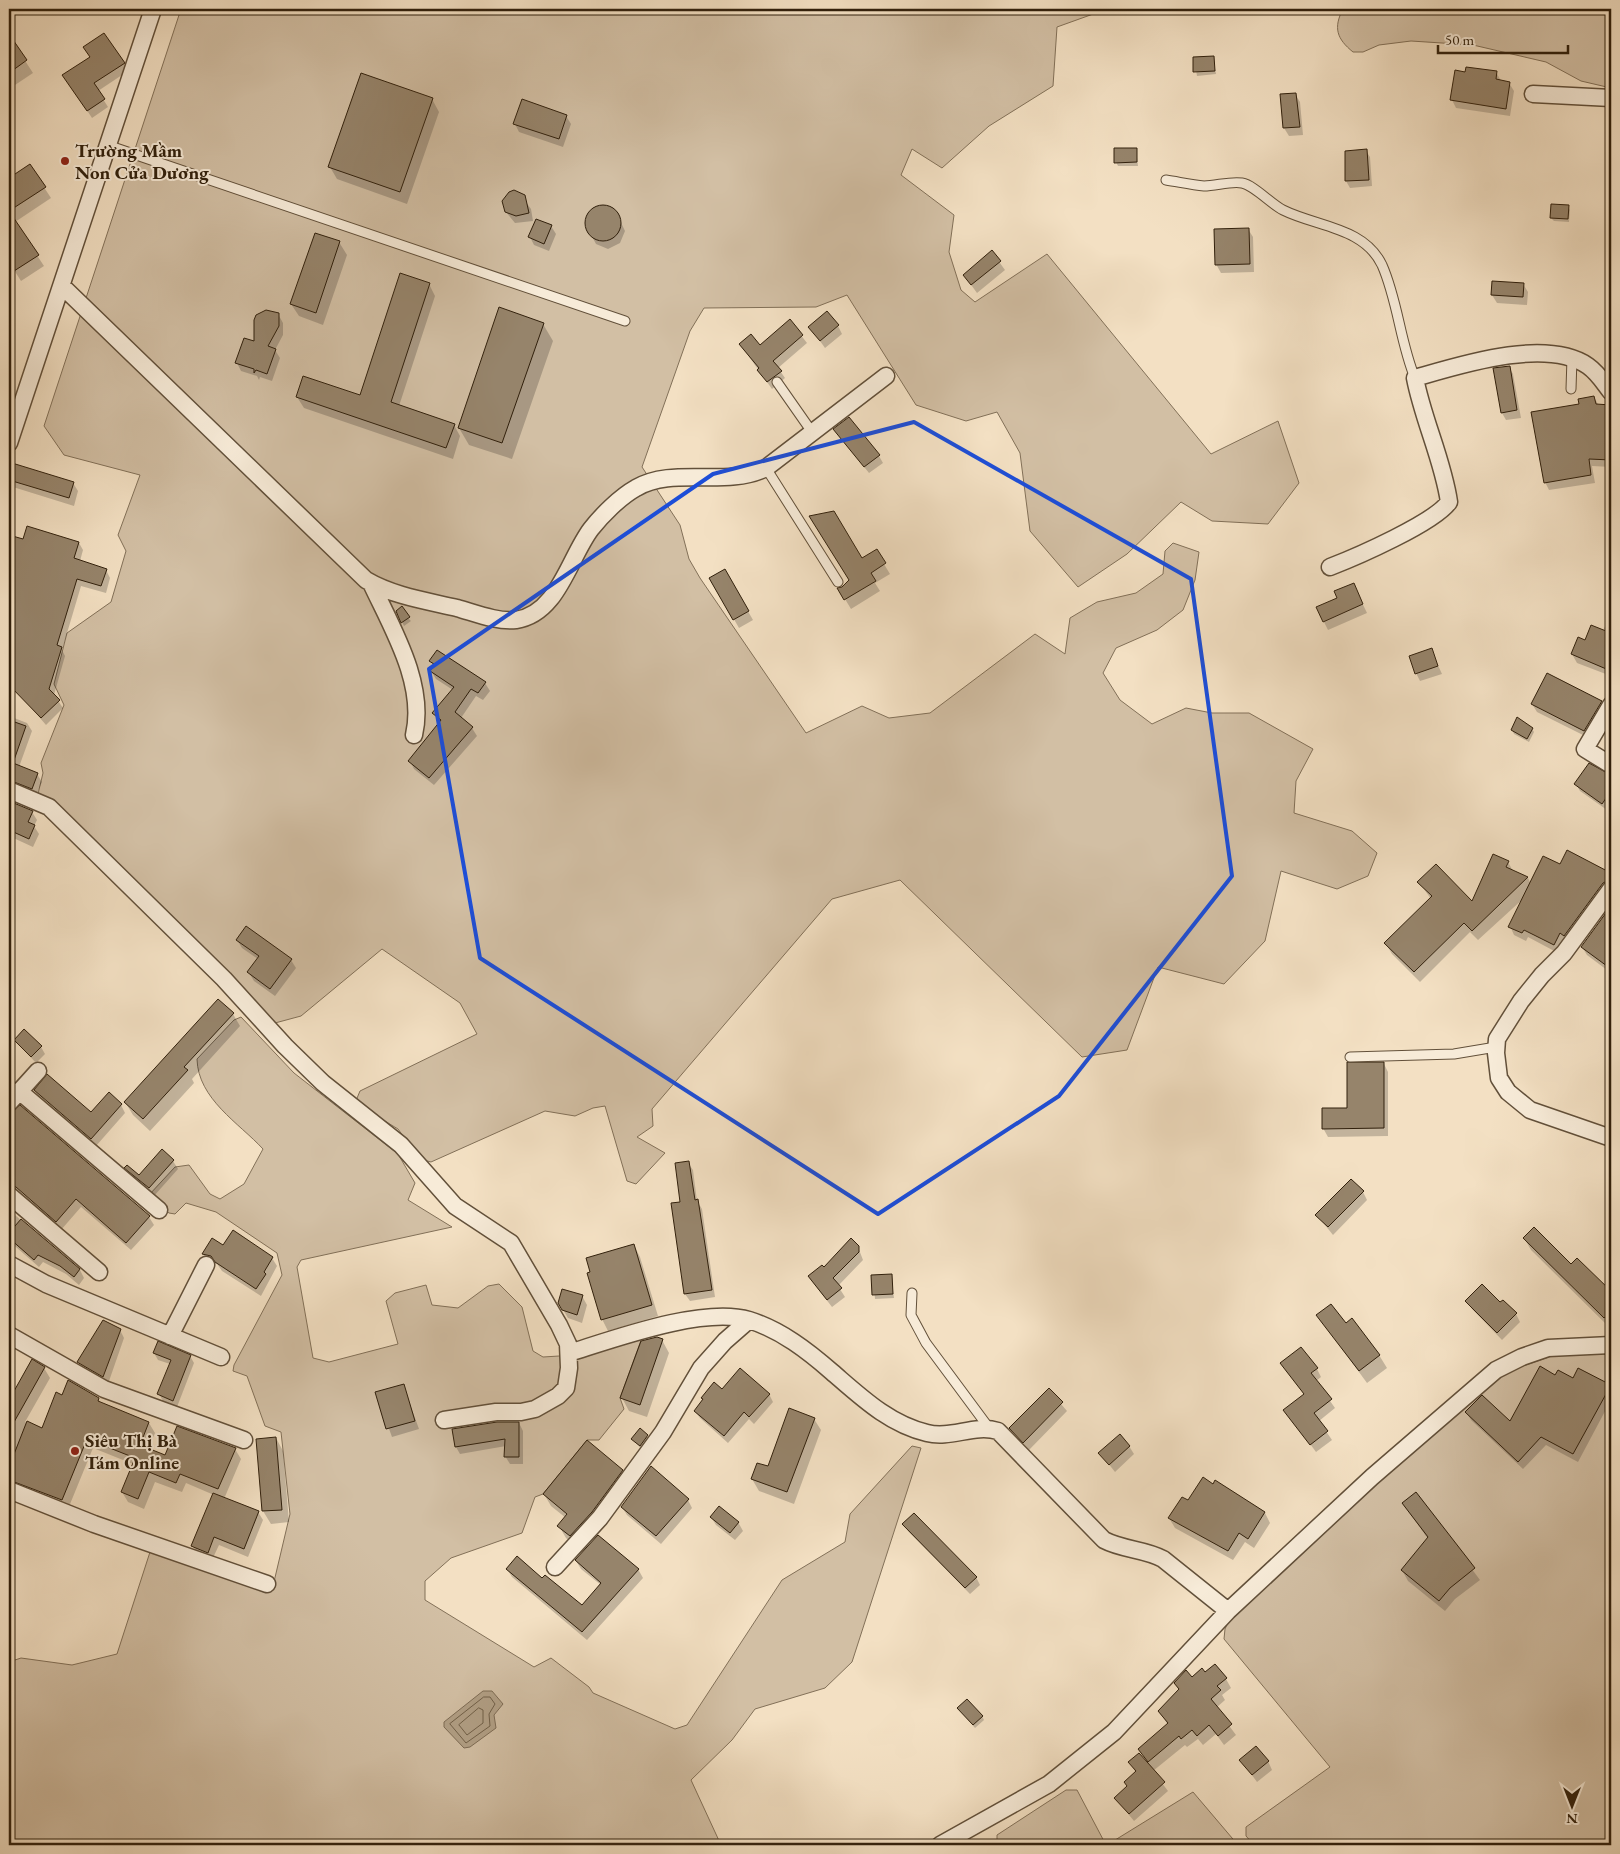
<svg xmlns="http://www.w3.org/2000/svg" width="1620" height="1854" viewBox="0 0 1620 1854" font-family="'EB Garamond',serif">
  <rect width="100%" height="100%" fill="#f3e0c3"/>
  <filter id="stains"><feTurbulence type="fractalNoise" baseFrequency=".004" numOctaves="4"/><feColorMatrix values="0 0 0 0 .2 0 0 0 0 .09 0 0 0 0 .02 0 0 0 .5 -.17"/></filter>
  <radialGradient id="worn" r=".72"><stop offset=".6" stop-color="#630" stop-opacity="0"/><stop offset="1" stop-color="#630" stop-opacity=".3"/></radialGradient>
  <path fill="#d2bfa4" stroke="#827058" d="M181,9H1099L1096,13L1057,27L1053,86L989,126L942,168L912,149L901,175L954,215L949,252L961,290L975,302L1047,254L1211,454L1278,421L1299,483L1268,524L1212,521L1181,502L1127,554L1078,587L1030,531L1020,453L997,412L966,421L916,405L847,295L816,307L704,308L690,331L642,467L680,525L689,559L700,578L806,733L862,706L889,718L930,713L1035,634L1065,654L1070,618L1097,602L1136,593L1163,574L1165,551L1173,543L1199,552L1195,580L1183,610L1157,630L1116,648L1103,673L1120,700L1152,724L1186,708L1212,713H1249L1313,749L1296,781L1294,813L1352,831L1377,853L1368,876L1337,889L1281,871L1265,941L1224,984L1158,967L1127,1050L1082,1057L900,880L832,899L652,1109L653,1126L637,1137L665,1153L636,1184L627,1181L605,1106L593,1108L575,1116L545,1111L431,1162L420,1159L398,1129L355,1103L360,1091L477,1034L460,1003L382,949L301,1016L275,1023L51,804L38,794L43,773L41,763L64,705L54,684L67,633L111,602L126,551L118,535L140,475L64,455L44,426Z
    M1343,9H1611V88L1581,81L1546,62L1473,45L1411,41L1379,45L1363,52H1353C1337,39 1333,28 1343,9Z
    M241,1017L294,1073L398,1154L415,1183L408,1200L452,1227L301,1260L297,1267L313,1358L329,1362L398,1344L386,1301L395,1293L426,1285L432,1305L458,1308L488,1286L499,1284L522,1307L533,1351L543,1357L575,1355L644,1332L620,1398L624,1409L599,1440H587L543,1494L535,1497L522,1533L451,1558L425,1581V1600L534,1667L551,1658L589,1687L593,1693L675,1729L687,1725L782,1580L845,1542L850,1514L912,1446L921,1448L852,1662L825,1688L755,1709L732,1740L691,1780L721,1845H9V1662L21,1658L72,1665L117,1654L150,1552L156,1550L273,1586L290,1514L281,1432L265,1426L247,1376L233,1371L234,1365L282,1275L277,1253L216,1212L186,1203L175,1214L169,1213L149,1198V1195L175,1167L189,1165L210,1194L220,1199L244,1184L263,1149C239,1123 198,1099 197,1059L234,1020Z
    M1611,1352V1845H1254L1246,1836V1827L1330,1767L1224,1639L1225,1629L1231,1616L1376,1480L1502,1373L1558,1354Z
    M1066,1790H1077L1106,1845H997V1835Z
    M1193,1792L1238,1845H1107Z"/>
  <path fill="#b19f85" stroke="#7e6c55" d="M483,1691H492L503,1704L494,1715L496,1728L470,1747L464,1748L444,1727V1722Z"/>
  <path fill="#0003" d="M9,36L33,73L9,89Z
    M1213,57L1216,74L1197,76L1194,58Z
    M124,63L128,71L98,91L108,107L92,118L69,83Z
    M1496,72L1501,81L1509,83L1514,91L1510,116L1456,108L1452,100Z
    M1295,94L1300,102L1303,135L1289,136L1284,128Z
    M432,99L439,112L407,204L337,179L330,167Z
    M566,116L571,124L563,147L519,132L515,124Z
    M1136,149L1138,166H1118L1116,162Z
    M1366,151L1370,157L1372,186L1350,188L1346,181L1345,162Z
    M30,166L51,198L15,222L44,266L21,281L9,262V180Z
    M519,193L531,209L533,221L515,223L506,212Z
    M602,205L615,210L625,231L620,243L608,249L596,244L585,223L590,211Z
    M1568,206L1570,210L1569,222L1554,221L1551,218Z
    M551,226L556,234L549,251L534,245L530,237Z
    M1248,229L1253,237L1254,272L1221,273L1216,264Z
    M339,242L347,255L323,325L299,316L291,304Z
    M992,252L1005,270L977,293L964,275Z
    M429,284L435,296L399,406L454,425L460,436L453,459L304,408L297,397H360Z
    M1523,284L1528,292L1527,305L1497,303L1492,295Z
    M278,314L283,323V335L275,350L280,358L272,381L260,377L259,380L257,376L241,371L237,363Z
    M790,321L807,343L778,368L785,378L772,389L740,344L760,347Z
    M543,324L553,341L512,459L469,445L459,428Z
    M838,326L842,334L825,348L810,327Z
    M1509,367L1513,374L1521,418L1506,420L1502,413Z
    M1594,397L1599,406H1611V467L1592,466L1595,483L1549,490L1545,482L1580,405Z
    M839,436L879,456L883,463L869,473Z
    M13,465L73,483L78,491L74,506L13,487L9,480Z
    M9,536L24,540L79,543L83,550L80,561L106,570L110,578L106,593L81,586L62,650L65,656L54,695L63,708L46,725L15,689L27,677L9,672Z
    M876,551L890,574L875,583L880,591L851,609L839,589L850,581L861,560Z
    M725,571L753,620L739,628L711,579Z
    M1353,584L1367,613L1328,630L1324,622L1339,599Z
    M397,611L408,618L411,621L404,626Z
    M1611,612V676L1577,663L1572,654L1585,642L1603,631Z
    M1431,650L1442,674L1420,681L1416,673Z
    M431,661L485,683L490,691L483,700L476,696L461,718L472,728L477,736L434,785L414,769L410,761L441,723L434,713L453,690L436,679L431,671L434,667Z
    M1601,702L1605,710L1589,738L1537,712L1532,704Z
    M9,716L27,723L32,731L19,767L37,774L42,782L36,796L9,790Z
    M1532,729L1534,732L1529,742L1514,734L1512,730Z
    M1590,765L1611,778V803L1607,810L1580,791L1576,784Z
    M9,802L32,812L37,820L34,826L39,834L33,847L9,836Z
    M1567,852L1611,874V889L1558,953L1528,937L1526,941L1514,935L1510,926L1524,898L1478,940L1470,932L1420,982L1392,954L1386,944L1431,899L1419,882L1472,903L1508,862L1513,871L1528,878L1531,884L1560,866Z
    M1611,908V973L1587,955L1582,947Z
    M237,940L291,960L296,968L275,996L254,981L249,973L258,959L242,948Z
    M233,1014L240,1026L192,1079L194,1083L150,1131L133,1115L125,1102Z
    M15,1040L41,1047L45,1054L36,1063Z
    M1384,1064L1388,1072V1136L1328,1137L1323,1128L1348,1109Z
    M35,1091L91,1114L121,1105L125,1113L96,1146L40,1098Z
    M9,1113L149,1217L154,1225L131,1250L81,1207L61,1230L9,1195V1172L17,1163L9,1156Z
    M173,1161L178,1169L154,1196L131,1176L126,1168L139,1177Z
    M688,1163L693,1170L697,1201L702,1209L715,1297L690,1301L685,1294L682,1203Z
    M1363,1192L1367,1200L1333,1235L1317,1215Z
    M9,1210L80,1270L84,1278L79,1285L66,1274L43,1262L39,1267L9,1241Z
    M1524,1238L1571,1265L1577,1259L1611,1293V1329L1531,1250Z
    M634,1245L640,1257L658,1316L608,1331L602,1319Z
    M223,1247L272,1258L277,1266L261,1296L222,1271L217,1264L208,1262L203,1254Z
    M858,1247L863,1260L838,1286L845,1297L832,1307L809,1277Z
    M891,1276L894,1298L875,1299L873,1277Z
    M582,1296L587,1305L582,1323L568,1318L559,1303Z
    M1467,1301L1500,1304L1516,1314L1520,1322L1502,1340L1472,1309Z
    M1318,1316L1346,1325L1379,1355L1387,1368L1367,1383Z
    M120,1330L124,1338L108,1384L83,1370L79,1362Z
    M662,1340L669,1353L647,1417L629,1411L622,1398Z
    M154,1353L190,1356L194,1363L177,1407L163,1401L159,1394L170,1364L158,1360Z
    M32,1361L44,1368L50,1378L25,1422L43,1429L63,1396L98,1399L101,1403L149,1423L155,1433L148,1449L166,1457L235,1449L241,1459L224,1499L258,1512L263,1520L248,1557L219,1545L212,1560L197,1554L193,1546L214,1495L186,1483L182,1492L155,1482L144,1509L128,1502L122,1492L133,1464L93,1448L68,1509L9,1487V1403Z
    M1317,1369L1321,1377L1316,1381L1335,1408L1319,1421L1332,1440L1316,1452L1285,1410L1305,1395L1287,1371Z
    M1556,1377L1610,1386L1611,1400L1578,1462L1546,1445L1523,1469L1471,1420L1466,1412L1510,1423Z
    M403,1385L419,1429L392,1437L376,1393Z
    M722,1390L769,1394L773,1402L754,1424L749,1419L728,1443L700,1418L695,1411Z
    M1049,1390L1067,1411L1029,1450L1010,1428Z
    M814,1419L821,1430L794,1504L759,1491L752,1479L768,1468Z
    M519,1423L523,1431V1464H510L505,1456L506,1446L460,1454L456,1447Z
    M640,1430L650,1439L642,1449L632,1439Z
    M276,1438L283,1451L289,1522L271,1524L263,1511L258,1440Z
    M1129,1446L1134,1454L1115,1472L1100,1453Z
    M622,1470L629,1483L577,1548L566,1538L559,1526L566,1518L551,1506L544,1494Z
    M1216,1482L1265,1513L1270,1523L1254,1548L1245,1542L1233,1560L1175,1528L1169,1518Z
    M1416,1494L1480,1580L1455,1599L1445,1611L1408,1581L1402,1570L1428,1539L1403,1503Z
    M688,1500L692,1508L661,1544L627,1515L622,1507Z
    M711,1517L738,1522L743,1531L735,1540L716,1525Z
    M904,1524L976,1577L980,1585L970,1594L908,1531Z
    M576,1561L638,1569L643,1578L587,1640L512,1577L507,1569L582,1607L601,1585L581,1569Z
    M1205,1674L1226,1679L1231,1688L1222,1695L1225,1700L1216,1708L1236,1735L1224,1745L1216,1734L1203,1745L1198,1739L1187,1747L1185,1745L1153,1771L1168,1791L1134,1821L1115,1798L1128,1787L1136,1773L1130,1763L1147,1762L1139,1749L1168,1725L1159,1711L1179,1691L1175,1683Z
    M959,1709L982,1716L984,1720L975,1728Z
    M1241,1760L1268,1761L1272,1770L1257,1782Z"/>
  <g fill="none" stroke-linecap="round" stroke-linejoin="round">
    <path stroke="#716048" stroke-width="1" d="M484,1697H490L495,1704L489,1714L490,1726L466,1743L450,1724Z
      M479,1708L483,1710V1723L467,1735L459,1725Z"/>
  </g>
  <path fill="#96846b" stroke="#31200c" d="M104,33L125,63L94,83L105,99L87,111L62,75L90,57L83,47Z
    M9,34L27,60L9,73Z
    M1214,56L1215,71L1193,72V57Z
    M1466,67L1497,71L1496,79L1510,82L1506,109L1450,100L1455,70L1465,72Z
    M361,73L433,98L400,192L328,167Z
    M1296,93L1300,127L1283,128L1280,94Z
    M522,99L567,115L559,139L513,124Z
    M1114,148H1137V162L1114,163Z
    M1367,149L1369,180L1345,181V151Z
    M30,164L46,187L9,211L39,255L14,271L9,263V178Z
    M514,190L525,195L529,213L516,216L505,212L502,201L509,192Z
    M1551,204L1569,205L1568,219L1550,218Z
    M585 223a18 18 0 1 1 36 0a18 18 0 1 1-36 0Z
    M536,219L552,225L544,244L528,237Z
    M1249,228L1250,264L1215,265L1214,229Z
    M315,233L340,241L316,313L290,304Z
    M992,250L1001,261L971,285L963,275Z
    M400,273L430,283L391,402L455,424L446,448L296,397L303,376L360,395Z
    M1492,281L1524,283L1523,297L1491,295Z
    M499,307L544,323L502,443L458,428Z
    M266,310L279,313V326L268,346L276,349L267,374L256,370L254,373V369L235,363L244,338L254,341V320L256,315Z
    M827,311L839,325L820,341L808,327Z
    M790,319L803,335L773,361L782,371L767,382L757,370L759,368L739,344L751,334L760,345Z
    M1510,366L1517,410L1501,413L1493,368Z
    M1594,396L1596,404L1611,405V460L1589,459L1591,475L1544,483L1531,412L1579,404L1578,399Z
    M849,417L880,455L864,467L833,429Z
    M12,463L74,482L69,498L9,480Z
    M834,511L862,558L877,549L886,563L871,573L876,581L844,600L837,588L842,587L849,580L809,516Z
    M27,526L79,542L74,558L107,569L101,586L77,579L57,645L62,647L49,689L60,700L41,718L9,685V535L23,539Z
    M725,569L749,611L733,620L709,578Z
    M1354,583L1363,604L1323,622L1316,607L1337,598L1334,591Z
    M402,606L410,617L401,623L396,611Z
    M1591,625L1611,633V671L1571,654L1578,637L1585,640Z
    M1432,648L1438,666L1415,674L1409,656Z
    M437,650L486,682L478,693L471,689L455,712L473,727L429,778L408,761L441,720L432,713L454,687L430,671L434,664L429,661Z
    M1547,673L1602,701L1584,731L1531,704Z
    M1517,717L1533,728L1527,739L1511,730Z
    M9,720L26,726L13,763L38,773L32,789L9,780Z
    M1589,763L1611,775V791L1602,804L1574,784Z
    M9,801L33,811L28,822L35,825L29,839L9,830Z
    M1567,850L1611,873V879L1603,883L1564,936L1560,933L1554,945L1524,930L1522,933L1508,927L1543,856L1560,864Z
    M1493,854L1509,861L1506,867L1528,877L1472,931L1464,923L1414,972L1384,943L1432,896L1417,882L1436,864L1472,901Z
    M1611,906V969L1581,947Z
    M246,926L292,959L270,989L247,972L259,956L236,940Z
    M218,999L234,1013L184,1067L188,1070L143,1119L124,1102Z
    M24,1029L42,1046L31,1057L14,1040Z
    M1347,1062H1384V1128L1322,1129V1108H1347Z
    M47,1074L91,1112L109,1092L122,1104L91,1139L34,1090Z
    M20,1105L150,1216L126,1243L76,1199L56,1222L16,1187L9,1185V1113Z
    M162,1149L174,1160L149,1188L124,1168L127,1165L139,1175Z
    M689,1161L695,1200L698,1199L712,1290L684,1294L671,1203L680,1202L675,1163Z
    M1351,1179L1364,1191L1328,1227L1315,1215Z
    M21,1219L80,1269L74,1277L60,1266L38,1255L34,1260L9,1238V1233Z
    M1534,1227L1571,1264L1577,1258L1611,1291V1311L1604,1318L1523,1238Z
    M233,1230L273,1257L264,1272L266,1274L256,1289L215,1262L211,1256L202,1254L212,1238L223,1245Z
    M851,1238L859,1246V1252L833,1278L842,1288L827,1300L808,1276L822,1265L824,1267Z
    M634,1244L652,1305L601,1320L587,1273L590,1272L586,1258Z
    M892,1274L893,1294L872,1295L871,1275Z
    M1482,1284L1500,1302L1503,1300L1517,1313L1497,1333L1465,1301Z
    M562,1289L583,1295L577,1315L562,1310L558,1303Z
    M1331,1304L1346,1323L1352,1318L1380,1355L1359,1371L1316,1315Z
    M103,1320L121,1329L103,1377L77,1362Z
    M657,1337L663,1339L640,1405L620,1398L641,1341Z
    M158,1341L191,1355L173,1401L157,1394L171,1360L153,1353Z
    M1301,1347L1318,1368L1311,1373L1332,1399L1314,1413L1328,1431L1310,1445L1283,1410L1304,1394L1280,1363Z
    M32,1359L45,1367L9,1431V1400Z
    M1540,1366L1555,1375L1558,1370L1573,1378L1578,1368L1611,1385L1573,1454L1541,1437L1518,1462L1465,1412L1482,1395L1510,1421Z
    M740,1368L770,1394L749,1417L744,1412L724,1436L694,1411L703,1399L701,1398L714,1382L722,1389Z
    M68,1380L99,1398L98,1401L149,1422L140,1445L165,1455L177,1426L236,1448L218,1489L180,1474L176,1483L149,1472L138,1499L121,1492L135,1458L87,1439L62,1500L9,1480V1467L27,1421L42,1428L56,1392L62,1395Z
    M404,1384L415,1421L386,1429L375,1392Z
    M1049,1388L1063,1402L1023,1443L1009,1428Z
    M789,1408L815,1418L787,1492L751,1479L757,1463L768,1466Z
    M519,1422V1457H504L505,1439L455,1447L452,1429L497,1422Z
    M640,1428L648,1435L640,1446L631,1439Z
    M1120,1434L1130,1446L1109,1465L1098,1453Z
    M276,1437L282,1510L262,1511L256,1439Z
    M587,1440L623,1470L592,1512L570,1536L557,1526L567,1514L543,1494Z
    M651,1466L689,1499L656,1536L621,1507Z
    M1203,1477L1213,1484L1215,1480L1265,1512L1248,1539L1239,1533L1228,1551L1168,1518L1182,1497L1188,1500Z
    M1416,1492L1475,1568L1450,1588L1439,1601L1401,1570L1428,1537L1402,1503Z
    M213,1493L259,1511L244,1549L214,1537L208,1553L191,1546Z
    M719,1506L739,1522L730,1533L710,1517Z
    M914,1513L977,1577L965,1588L902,1524Z
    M598,1535L639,1569L582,1632L506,1569L517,1556L542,1578L545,1575L582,1605L601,1583L575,1560Z
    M1215,1664L1227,1678L1217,1686L1221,1690L1211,1699L1232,1724L1218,1736L1209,1725L1197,1736L1192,1730L1181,1739L1179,1736L1148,1762L1138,1749L1168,1723L1158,1711L1179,1689L1174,1683L1186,1670L1192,1677L1202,1668L1205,1672Z
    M967,1699L983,1716L973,1725L957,1708Z
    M1256,1746L1269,1761L1252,1775L1239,1760Z
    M1139,1753L1165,1782L1129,1814L1114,1798L1127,1786L1124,1782L1136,1771L1128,1762Z"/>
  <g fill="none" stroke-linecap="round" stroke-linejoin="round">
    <defs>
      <path id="service" d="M107,145L625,321
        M1166,180C1179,182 1192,185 1204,186C1216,186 1230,181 1242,183C1254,185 1271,204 1283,210C1317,227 1364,227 1382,265C1398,301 1400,342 1415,378
        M777,382L812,432
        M1571,389L1572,358
        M766,468L838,582
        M1350,1057L1454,1054L1496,1047
        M912,1293L911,1315L926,1343L989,1428"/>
      <path id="minor" d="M1533,94L1611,98
        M62,286L366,580C393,596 427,601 457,608C475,613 497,622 516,620C558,614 569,558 591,529C602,515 620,497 636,488C673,466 726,488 766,468L886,376
        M9,443L153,9
        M1330,567C1356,557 1434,523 1449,502C1443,460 1423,420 1415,378C1460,365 1546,337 1588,366C1598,373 1604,383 1611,392
        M371,583C392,628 426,684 414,735
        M1611,705L1585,749L1611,765
        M9,790L49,807L224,979L285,1046L323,1083L401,1145L455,1206L511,1243L559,1325L568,1344L569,1368L566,1388L558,1396L535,1409L521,1412H496L444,1420
        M1611,889L1564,953L1542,975L1521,1001L1497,1039L1496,1053L1499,1078L1508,1092L1530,1110L1611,1138
        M19,1091L159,1210
        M9,1103L38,1071
        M9,1195L99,1272
        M9,1264L46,1284L221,1357
        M9,1335L104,1389L244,1440
        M170,1336L206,1265
        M569,1353C614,1339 704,1306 749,1320C781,1330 808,1351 832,1372C861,1397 889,1424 927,1433C951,1439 974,1424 998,1431L1104,1540C1123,1550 1145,1549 1163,1559L1228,1611
        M9,1490L94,1524L267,1584
        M555,1567L600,1518L663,1432L701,1368L725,1341L749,1320
        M940,1845L1049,1784L1114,1732L1228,1611L1372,1477L1496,1370L1522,1357L1548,1348L1611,1345"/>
    </defs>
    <use href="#service" stroke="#62503a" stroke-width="11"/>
    <use href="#minor" stroke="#62503a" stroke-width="19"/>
    <use href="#service" stroke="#f7ebd8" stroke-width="9"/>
    <use href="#minor" stroke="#f7ebd8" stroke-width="16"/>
  </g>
  <path fill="none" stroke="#1d4ed8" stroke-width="4" stroke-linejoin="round" d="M914,422L1191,579L1232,876L1059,1096L878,1214L480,958L429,669L713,474Z"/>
  <g fill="#8f2418" stroke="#f7ebd8" stroke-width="2">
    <circle cx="65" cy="161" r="5"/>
    <circle cx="75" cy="1451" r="5"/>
  </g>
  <g text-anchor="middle" stroke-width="4" stroke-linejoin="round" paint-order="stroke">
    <g font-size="19" font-weight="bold" fill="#31200c" stroke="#f7ebd8" text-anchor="start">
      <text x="75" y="157">Trường Mầm<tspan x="75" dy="22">Non Cửa Dương</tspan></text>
      <text x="85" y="1447">Siêu Thị Bà<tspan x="85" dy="22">Tám Online</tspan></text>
    </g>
  </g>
  <rect width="1620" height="1854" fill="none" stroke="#f3e0c3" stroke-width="30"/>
  <rect x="10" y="10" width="1600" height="1834" fill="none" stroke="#31200c" stroke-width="2.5"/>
  <rect x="15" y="15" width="1590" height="1824" fill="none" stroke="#31200c"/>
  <g transform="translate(1572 1806) rotate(180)" stroke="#f7ebd8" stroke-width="4" paint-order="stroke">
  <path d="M0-4L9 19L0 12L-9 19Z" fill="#31200c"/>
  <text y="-8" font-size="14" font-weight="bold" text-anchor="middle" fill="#31200c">N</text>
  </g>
  <path d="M1438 45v8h130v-8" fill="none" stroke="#31200c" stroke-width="2.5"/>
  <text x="1445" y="45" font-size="15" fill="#31200c" stroke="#f7ebd8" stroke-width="4" paint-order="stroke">50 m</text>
  <rect width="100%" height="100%" filter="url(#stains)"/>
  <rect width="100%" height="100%" fill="url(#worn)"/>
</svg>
